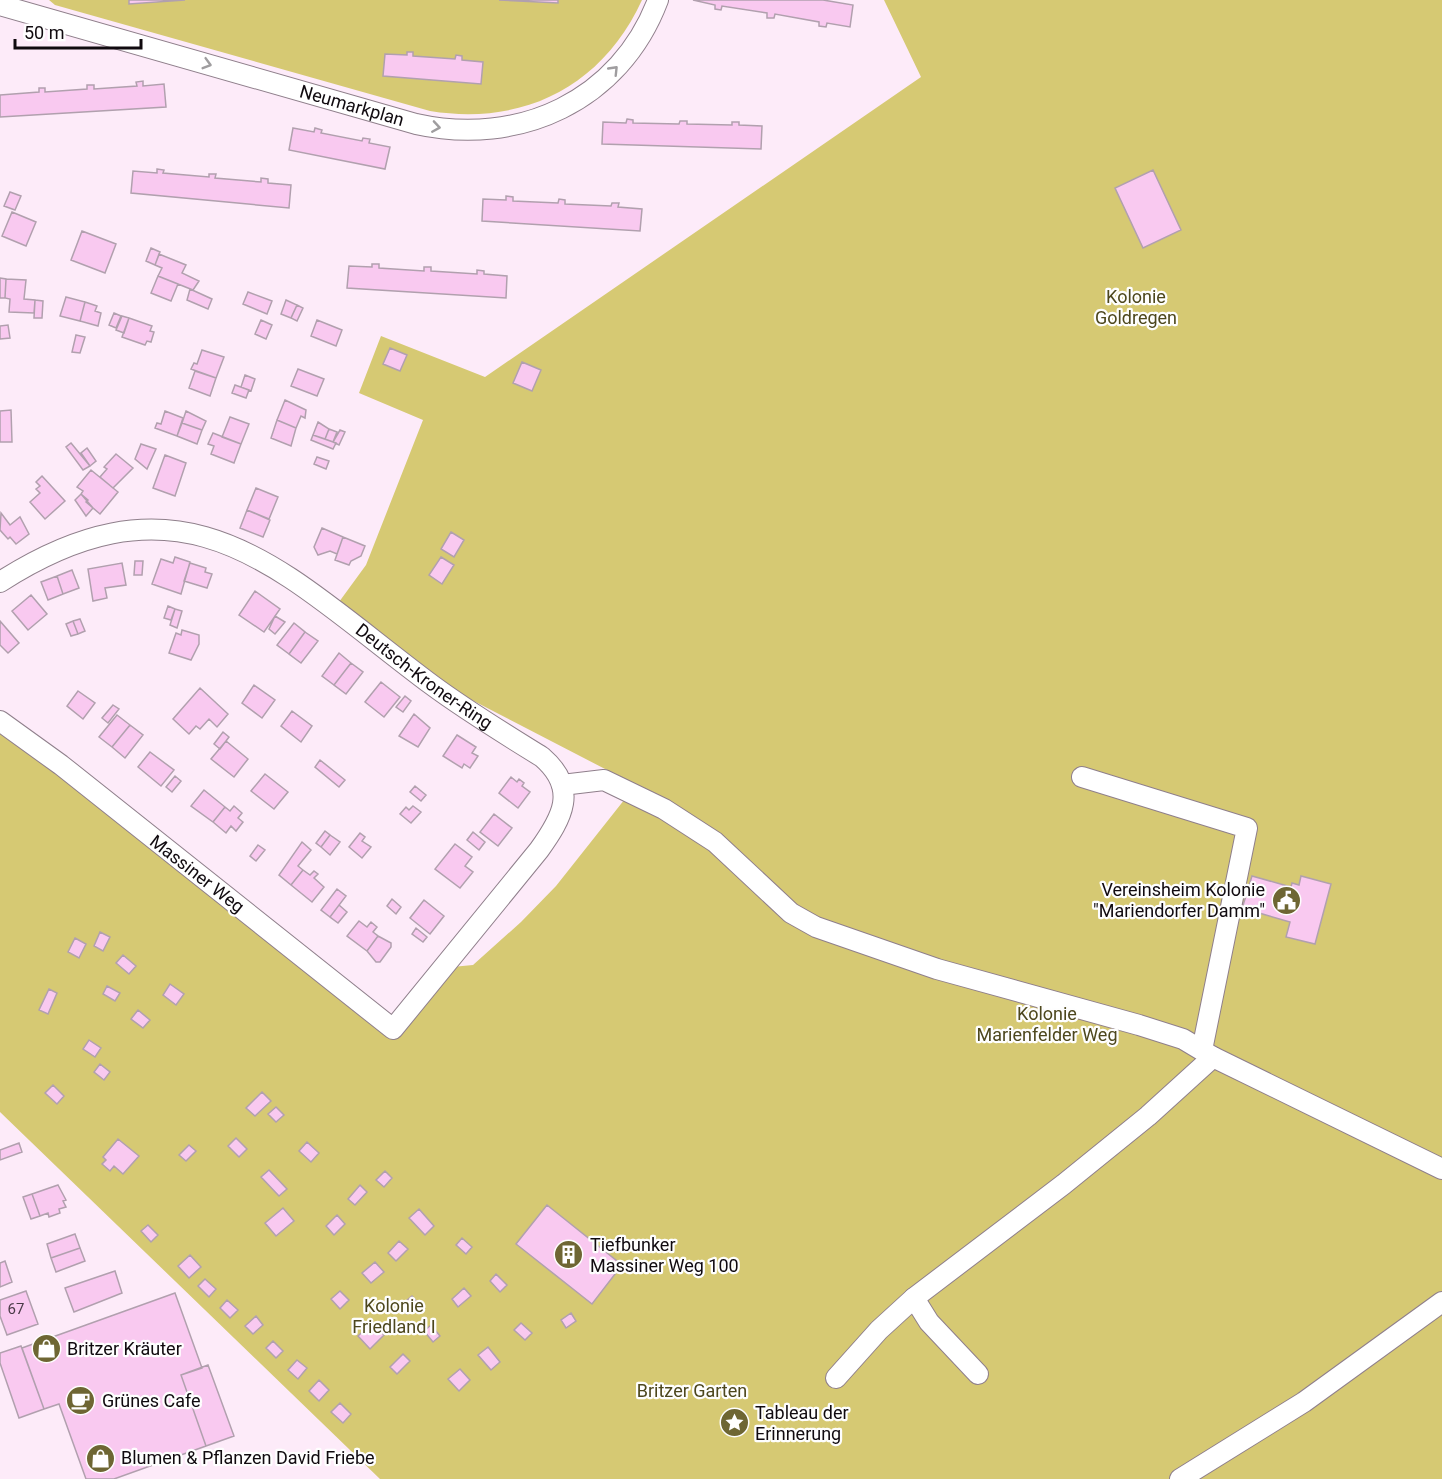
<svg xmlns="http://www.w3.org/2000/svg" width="1442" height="1479" viewBox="0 0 1442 1479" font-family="Roboto,sans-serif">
  <rect width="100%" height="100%" fill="#fdebf9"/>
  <path fill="#d6c973" d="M49,0H642C602,87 523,126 430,111L55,5Z
    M884,0H1442V1479H380L0,1112V731L49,769L52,766L394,1038L452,967L473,965L521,922L556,886L636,785L464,696L339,602L366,565L423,420L359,393L381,336L485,377L921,77Z"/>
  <path fill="#f9c9f0" stroke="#b1a0ae" stroke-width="1.5" d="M129,0H185L129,4Z
    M499,0H558V3Z
    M693,0H823L853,5L850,27L827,23L826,27L819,26V22L775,14L774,18H767V13L722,6L721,10L715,9V5Z
    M407,52H413V56L455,59L456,55L462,56V60L483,62L481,84L383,76L385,54L407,55Z
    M143,81V86L164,84L166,107L0,117V95L39,92V88H45V92L87,89V85H94V89L137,86L136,82Z
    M627,119L633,120V123L679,124L680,121H687V124L732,125V122H739V125L762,126L761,149L602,144L603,122L626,123Z
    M293,128L314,132L315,128L322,130L321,133L362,141L363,138L370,139L369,143L390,147L385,169L289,150Z
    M157,169L164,170L163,173L209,177V174H216L215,178L261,182V178L268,179V183L291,185L289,208L131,193L133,171L157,173Z
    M1153,170L1181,230L1143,248L1115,188Z
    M10,192L21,196L15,210L4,206Z
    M506,196L513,197V201L558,203L559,199L565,200V204L611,206L612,203H619L618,207L642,209L640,231L482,221L483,199L506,200Z
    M12,212L36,222L26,246L2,236Z
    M82,231L116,244L105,273L71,260Z
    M151,248L160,252L155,265L146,261Z
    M159,254L186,265L182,273L199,281L193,290L158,276L162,268L155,265Z
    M372,264H379V268L424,271V267H431V271L477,274V270L484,271V274L507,276L506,298L347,288L349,266L372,267Z
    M158,276L178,284L171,301L151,293Z
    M0,278L6,279L5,298H0Z
    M6,279L26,280L24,299L35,300L34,313L9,312L10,299L5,298Z
    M190,289L212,299L208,309L187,300Z
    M248,292L272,301L267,314L243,304Z
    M66,297L85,302L80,321L60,316Z
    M35,300L43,301L42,318H34Z
    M286,300L297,305L291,318L281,314Z
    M85,302L97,306L95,311L101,313L98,326L80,321Z
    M297,305L303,308L297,321L291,318Z
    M114,313L121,316L116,328L109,325Z
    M122,316L129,318L124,333L116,330Z
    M129,318L152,326L150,331L154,332L151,342L147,341L145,345L122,337Z
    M261,320L272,325L266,339L255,334Z
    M317,320L342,330L336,346L311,336Z
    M8,325L10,338L0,339V326Z
    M76,335L85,337L80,353L72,352Z
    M390,348L407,355L400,371L383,364Z
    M202,350L224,357L216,378L191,369L194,363L197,364Z
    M522,362L541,370L532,391L513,383Z
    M298,369L324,379L317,396L291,386Z
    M195,371L216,378L210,396L189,388Z
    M245,375L255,379L251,391L241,387Z
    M235,385L249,390L246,398L232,393Z
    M285,400L306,410L305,418L301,416L296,428L277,420Z
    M11,410L12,442H0V411Z
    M165,411L183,418L177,436L155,428L157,423L161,424Z
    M186,411L206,421L202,430L182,423Z
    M230,417L249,424L241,444L222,437Z
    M277,420L296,428L291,446L271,438Z
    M318,422L329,429L325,439L313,435Z
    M182,423L202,430L197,444L177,436Z
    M329,429L337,432L333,442L325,439Z
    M340,430L345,432L339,445L333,442Z
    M213,433L241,444L234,463L211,454L214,446L208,444Z
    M313,435L336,443L333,449L311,440Z
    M71,443L90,466L83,470L66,447Z
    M141,444L156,449L147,469L135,459Z
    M87,448L96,461L90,466L81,453Z
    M116,454L133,468L113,488L100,477L107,469L104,467Z
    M165,455L186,463L175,496L153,488Z
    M317,457L329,461L326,469L314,464Z
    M91,470L118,492L100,514L86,502L88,500L81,494L83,491L77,487Z
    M42,476L65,501L45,519L30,502L40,493L36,489L40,486L36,482Z
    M256,488L278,497L269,519L247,510Z
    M81,494L93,508L86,516L75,500Z
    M247,510L270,520L263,537L240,528Z
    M1,513L10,525L20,517L29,534L16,544L10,537L8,539L0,530Z
    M322,528L343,537L337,554L330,551L318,555L314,547Z
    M451,532L464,540L454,557L441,549Z
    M343,537L365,546L361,556L351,561L349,565L335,560Z
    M175,557L190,562L181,594L152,584L161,559L173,563Z
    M441,557L454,565L442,584L429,575Z
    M135,561H143L142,575H134Z
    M122,563L126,585L105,588L107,598L93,601L88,569Z
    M190,563L206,568L205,572L212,574L207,588L184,581Z
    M72,570L79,588L63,594L57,576Z
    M57,576L63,594L48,600L41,582Z
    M255,591L280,609L264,632L239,615Z
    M31,595L47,614L28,630L12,611Z
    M168,606L175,609L171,620L164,618Z
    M175,609L182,611L177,628L170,625Z
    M275,616L285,622L275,634L269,629Z
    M80,619L85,631L78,634L73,621Z
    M0,621L19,643L8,653L0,645Z
    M73,621L78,634L71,636L66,624Z
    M294,623L305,632L289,654L277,645Z
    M182,630L199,635V644L191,660L169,653L176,633L181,635Z
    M305,632L318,641L301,663L289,654Z
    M339,653L351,663L334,685L322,676Z
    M351,663L363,672L346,694L334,685Z
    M381,682L400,697L384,717L365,702Z
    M254,685L275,700L262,718L242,703Z
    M200,688L228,714L217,727L209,719L200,729L196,726L189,734L173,719Z
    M78,691L95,703L83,719L67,706Z
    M405,696L411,701L403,712L396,707Z
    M113,705L119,709L108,723L102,718Z
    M292,711L312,726L301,742L281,726Z
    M414,714L430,728L418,747L399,736Z
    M117,715L130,725L112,747L99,737Z
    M130,725L143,735L125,758L112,747Z
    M223,732L229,737L220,749L214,744Z
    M457,735L476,747L472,753L478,756L470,768L464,764L462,768L443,756Z
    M226,741L248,759L234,777L211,759Z
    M150,752L174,770L161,786L138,767Z
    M320,760L345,780L339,787L315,767Z
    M265,774L288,792L274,809L251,791Z
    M175,776L181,781L172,792L166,787Z
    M511,777L517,782L519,779L524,783L522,786L530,792L518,808L499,793Z
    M415,786L426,795L421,801L410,792Z
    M204,790L225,807L213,822L191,806Z
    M234,806L242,813L238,818L243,822L236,831L231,826L226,833L213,822L225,807L230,811Z
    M413,806L421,812L411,823L400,814L406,807L409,810Z
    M494,814L512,828L498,846L480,832Z
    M325,831L330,835L321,847L316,843Z
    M473,832L485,842L479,850L467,840Z
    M360,833L365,837L362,841L371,847L362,858L349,847Z
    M330,835L340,842L330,855L321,847Z
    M302,842L311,850L298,866L303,870L291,885L279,875Z
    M455,844L472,857L465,866L473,872L460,888L435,869Z
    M258,845L265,850L256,861L250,856Z
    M303,870L310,875L314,871L318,874L314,878L324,887L312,902L291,885Z
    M1252,876L1291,887L1292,883L1299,885L1301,876L1331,884L1315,944L1286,937L1290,922L1259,913L1258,916L1241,912Z
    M337,889L346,896L330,917L321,910Z
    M392,899L401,907L396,914L387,906Z
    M424,900L444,916L430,934L410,918Z
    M339,905L347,912L338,923L330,917Z
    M359,921L367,927L371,922L377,927L373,932L378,936L367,951L347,936Z
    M416,928L427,937L423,942L412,934Z
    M100,932L110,937L103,951L94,946Z
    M378,936L391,943V947L380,962H376L367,951Z
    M75,938L86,944L79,958L68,952Z
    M123,955L136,966L129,974L116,963Z
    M170,984L184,994L176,1005L163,995Z
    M107,986L120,993L115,1001L103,994Z
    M49,989L57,993L48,1014L39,1010Z
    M138,1010L150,1020L143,1028L131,1019Z
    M89,1040L101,1048L95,1057L83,1049Z
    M100,1064L110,1072L104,1080L94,1072Z
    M53,1085L64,1096L57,1104L45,1093Z
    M262,1092L271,1101L255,1116L246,1108Z
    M276,1107L284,1115L276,1122L268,1114Z
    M236,1138L247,1149L239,1157L228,1146Z
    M118,1139L139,1156L123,1174L114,1166L110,1171L102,1164L106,1160L103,1157Z
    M307,1142L319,1153L311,1162L299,1151Z
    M19,1143L22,1152L0,1160V1150Z
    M189,1145L196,1151L186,1161L179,1155Z
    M269,1170L287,1189L279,1196L261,1177Z
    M385,1171L392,1178L384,1187L376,1180Z
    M58,1185L66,1200L63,1201L66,1207L59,1209L60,1213L49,1217L48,1213L40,1216L32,1194Z
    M360,1185L367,1192L355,1205L348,1199Z
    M32,1194L40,1216L31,1219L23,1197Z
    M547,1205L622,1265L592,1304L516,1244Z
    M283,1208L294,1221L276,1236L265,1223Z
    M419,1209L434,1226L425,1235L409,1218Z
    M337,1215L345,1224L334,1235L326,1226Z
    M148,1225L158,1235L151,1242L141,1231Z
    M75,1234L80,1248L51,1258L47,1244Z
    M462,1238L472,1247L466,1254L456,1245Z
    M399,1241L408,1249L396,1261L388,1253Z
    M80,1248L85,1261L56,1272L51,1258Z
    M190,1255L201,1267L189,1278L178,1266Z
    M5,1261L12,1282L0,1287V1263Z
    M375,1262L384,1272L371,1283L362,1273Z
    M115,1271L122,1293L74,1312L65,1288Z
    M496,1274L507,1285L500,1292L490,1281Z
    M205,1279L216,1289L209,1297L198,1286Z
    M464,1288L471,1296L458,1307L452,1299Z
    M26,1291L38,1324L7,1335L0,1316V1300Z
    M340,1291L349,1300L340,1309L331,1299Z
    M175,1293L202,1368L181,1375L206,1446L114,1479H86L59,1404L44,1409L22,1348Z
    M412,1296L418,1303L407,1314L400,1306Z
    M227,1300L238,1310L230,1318L220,1308Z
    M571,1313L576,1321L566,1328L561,1320Z
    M256,1316L263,1325L253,1334L245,1326Z
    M372,1323L384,1335L370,1349L358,1336Z
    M521,1323L532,1333L525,1340L514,1330Z
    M431,1325L440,1336L433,1342L424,1331Z
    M273,1341L283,1351L276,1358L266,1348Z
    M21,1346L44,1409L19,1418L0,1363V1353Z
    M488,1347L500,1362L491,1370L478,1355Z
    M403,1354L410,1361L397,1374L390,1367Z
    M297,1360L307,1368L298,1379L288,1370Z
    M208,1365L234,1436L206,1446L181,1375Z
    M460,1369L470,1380L459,1391L448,1379Z
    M319,1380L329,1390L319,1401L309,1391Z
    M340,1403L351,1414L343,1423L331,1412Z"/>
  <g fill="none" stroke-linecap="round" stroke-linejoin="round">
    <defs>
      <g id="minor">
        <path id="s1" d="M0,5L416,124C519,147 620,101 658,0"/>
        <path id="s2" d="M0,582C190,460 283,574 432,685C467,711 505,734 542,757C579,789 562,818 539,850L393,1029L61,765L0,721"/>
        <path d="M1082,777L1247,828L1202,1050"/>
        <path d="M562,785L604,780L664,809L715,842L791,913L816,927L937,969L1139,1025L1183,1039L1213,1057L1442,1169"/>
        <path d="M914,1298L929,1322L978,1374"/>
        <path d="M836,1378L879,1330L914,1298L1064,1184L1148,1116L1213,1057"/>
        <path d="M1180,1479L1304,1402L1442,1302"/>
      </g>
    </defs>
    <use href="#minor" stroke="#8f7f8b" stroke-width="22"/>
    <use href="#minor" stroke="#fff" stroke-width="20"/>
  </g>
  <defs><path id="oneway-chevron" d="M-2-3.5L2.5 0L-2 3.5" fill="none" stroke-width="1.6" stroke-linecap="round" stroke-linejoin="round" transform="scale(1.5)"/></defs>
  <g stroke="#9f9d9f">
    <use href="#oneway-chevron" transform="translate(207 64) rotate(16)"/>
    <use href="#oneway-chevron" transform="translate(614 70) rotate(-46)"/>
    <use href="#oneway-chevron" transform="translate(436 127) rotate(9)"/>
  </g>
  <defs>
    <symbol id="civic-disc" viewBox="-11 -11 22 22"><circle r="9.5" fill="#6e6633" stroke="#fefefe"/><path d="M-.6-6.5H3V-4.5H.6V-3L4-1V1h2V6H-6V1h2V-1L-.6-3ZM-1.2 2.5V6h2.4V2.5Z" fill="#fff"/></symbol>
    <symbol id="building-disc" viewBox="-11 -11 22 22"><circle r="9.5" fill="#6e6633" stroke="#fefefe"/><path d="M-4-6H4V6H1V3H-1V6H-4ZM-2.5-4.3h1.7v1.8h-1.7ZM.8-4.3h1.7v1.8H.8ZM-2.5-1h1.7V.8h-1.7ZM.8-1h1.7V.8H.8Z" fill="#fff"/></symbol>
    <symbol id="shop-disc" viewBox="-11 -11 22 22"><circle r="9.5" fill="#6e6633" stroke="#fefefe"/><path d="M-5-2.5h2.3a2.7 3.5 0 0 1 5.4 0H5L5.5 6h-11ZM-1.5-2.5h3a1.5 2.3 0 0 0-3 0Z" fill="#fff"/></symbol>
    <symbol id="cafe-disc" viewBox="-11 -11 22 22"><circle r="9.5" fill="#6e6633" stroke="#fefefe"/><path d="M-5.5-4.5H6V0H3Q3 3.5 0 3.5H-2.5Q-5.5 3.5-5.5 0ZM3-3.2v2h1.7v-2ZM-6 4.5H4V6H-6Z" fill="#fff"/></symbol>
    <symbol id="sight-disc" viewBox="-11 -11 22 22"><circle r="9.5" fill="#6e6633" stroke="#fefefe"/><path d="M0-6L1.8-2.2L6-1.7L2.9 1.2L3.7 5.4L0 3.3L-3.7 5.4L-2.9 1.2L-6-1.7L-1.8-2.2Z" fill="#fff"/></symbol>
  </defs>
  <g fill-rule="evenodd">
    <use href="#civic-disc" x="1270" y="884" width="33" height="33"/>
    <use href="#building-disc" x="552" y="1238" width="33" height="33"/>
    <use href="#shop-disc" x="30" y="1332" width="33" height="33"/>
    <use href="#cafe-disc" x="64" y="1384" width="33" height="33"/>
    <use href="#sight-disc" x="718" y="1406" width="33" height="33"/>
    <use href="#shop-disc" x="84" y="1442" width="33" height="33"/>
  </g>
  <g text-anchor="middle" stroke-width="4.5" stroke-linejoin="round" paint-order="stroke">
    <g font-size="15" fill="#4a3a47">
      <text x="16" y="1314">67</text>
    </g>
    <g font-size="18" fill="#100a0f" stroke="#fefefe">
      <text dy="6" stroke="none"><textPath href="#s1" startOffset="366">Neumarkplan</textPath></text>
      <text dy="6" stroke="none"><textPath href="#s2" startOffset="478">Deutsch-Kroner-Ring</textPath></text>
      <text transform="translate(197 874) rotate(38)" y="6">Massiner Weg</text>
    </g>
    <g font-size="18" fill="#4d471d" stroke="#fefefe">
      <text x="1136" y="303">Kolonie<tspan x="1136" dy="21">Goldregen</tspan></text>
      <text x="1047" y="1020">Kolonie<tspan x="1047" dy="21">Marienfelder Weg</tspan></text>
      <text x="394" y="1312">Kolonie<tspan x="394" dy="21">Friedland I</tspan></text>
      <text x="692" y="1397">Britzer Garten</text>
    </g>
    <g font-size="18" fill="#100a0f" stroke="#fefefe" text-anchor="start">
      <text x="1265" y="896" text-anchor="end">Vereinsheim Kolonie<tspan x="1265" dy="21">"Mariendorfer Damm"</tspan></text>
      <text x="590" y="1251">Tiefbunker<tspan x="590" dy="21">Massiner Weg 100</tspan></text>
      <text x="67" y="1355">Britzer Kräuter</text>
      <text x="102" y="1407">Grünes Cafe</text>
      <text x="755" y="1419">Tableau der<tspan x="755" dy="21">Erinnerung</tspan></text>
      <text x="121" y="1464">Blumen &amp; Pflanzen David Friebe</text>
    </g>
  </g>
  <path d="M15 39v9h126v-9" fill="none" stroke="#100a0f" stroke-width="3"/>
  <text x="24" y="39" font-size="18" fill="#100a0f" stroke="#fefefe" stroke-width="4.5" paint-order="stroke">50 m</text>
</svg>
